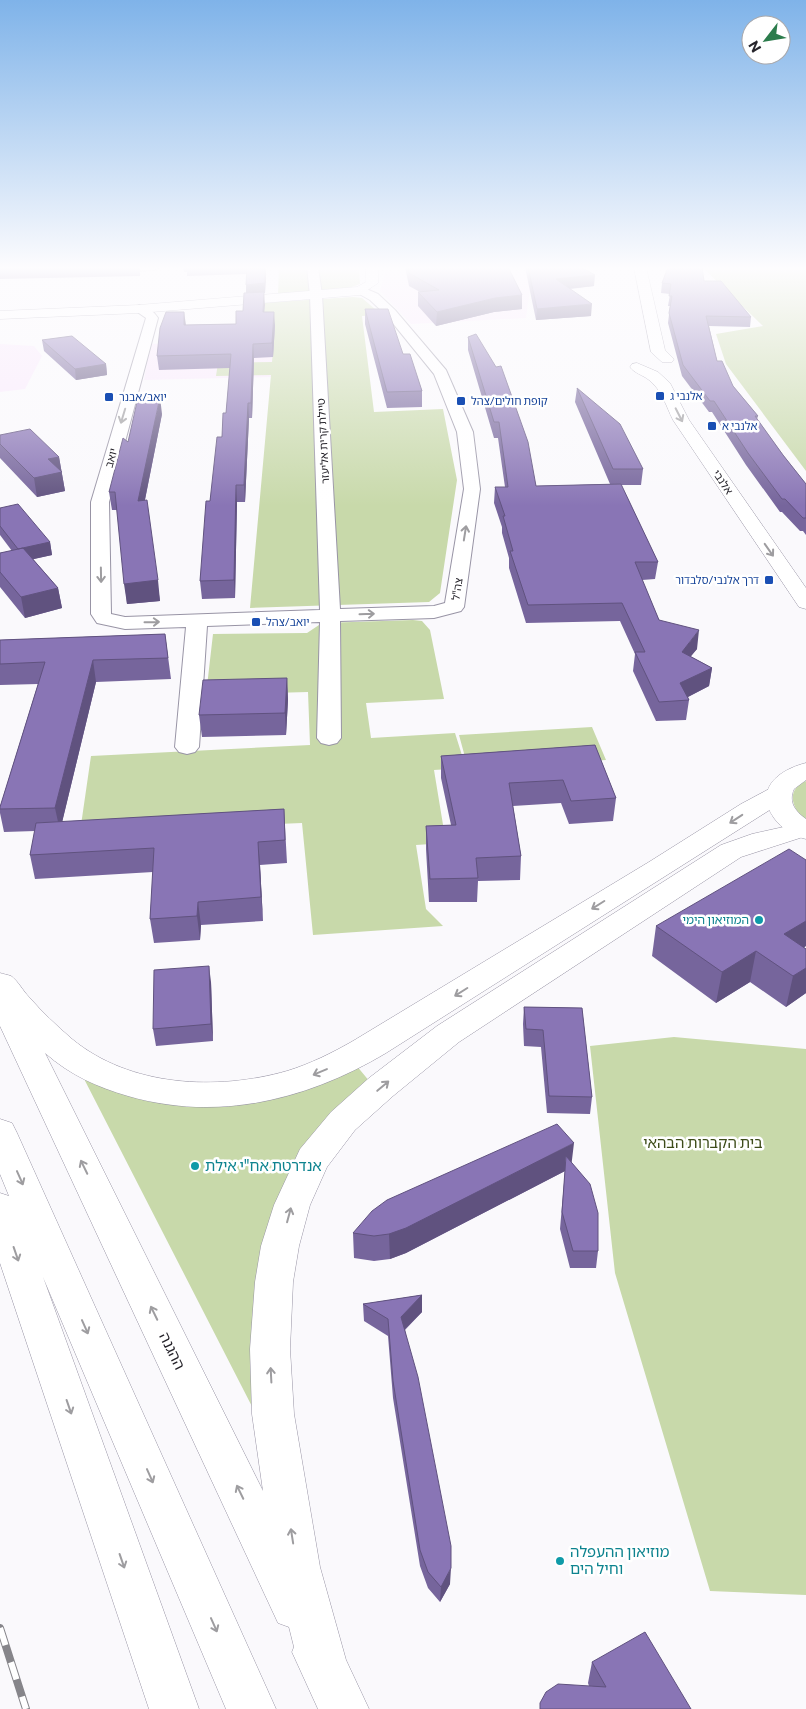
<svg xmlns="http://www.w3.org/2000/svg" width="806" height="1709" viewBox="0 0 806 1709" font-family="Commissioner,'Noto Sans Hebrew',sans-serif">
  <rect width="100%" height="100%" fill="#faf9fc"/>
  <path fill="#f9e9fc" d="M391,267H526L530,289L526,318L411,324L380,291L386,269Z
    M190,343L273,357L271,377L144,380L150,344Z
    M0,344L34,346L42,356L25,389L0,392Z"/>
  <path fill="#c8d9aa" d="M279,267H359L360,284L346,289L278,294Z
    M702,267H806V471L726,364L716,334L763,326Z
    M353,297L362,298L382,315L362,316L374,412L443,409L457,480L440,593L429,602L250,608L271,375L216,376L218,363L272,362L274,338L247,304Z
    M413,620L422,621L430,630L444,699L366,703L371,738L455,733L466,768L434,770L446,843L416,845L426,909L443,926L313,935L302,823L80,832L91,756L310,745L308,692L206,695L213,634L307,633L322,623Z
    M592,727L606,760L468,768L459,735Z
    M806,781V821C792,809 785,790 806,781Z
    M674,1037L806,1049V1595L710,1591L615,1273L590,1046Z
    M356,1065L370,1082L299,1155L260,1422L80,1071L174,1104Z"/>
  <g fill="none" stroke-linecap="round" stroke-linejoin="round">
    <defs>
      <path id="street" d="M101,267H160L154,270L105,272L101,271L99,269Z
        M307,267H318L322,295L340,609L434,606L445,603L464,489L457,432L434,374L387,316L370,300L354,291L356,288H364L378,294L395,310L446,370L473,432L480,489L464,607L461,611L434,618L340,621L341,738L337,743L329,745L321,743L317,738L320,622L207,626L199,747L195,752L187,754L179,752L175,747L186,627L125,629L97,623L91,614V502L146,318L133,309L139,305C148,308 153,310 158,318L109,502L111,614L125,617L320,610L310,295Z"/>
      <path id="secondary" d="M366,267H378V283L360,295L139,313L0,319V311L139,305L357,287L366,282Z
        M634,267H646L665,350L674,359L672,362H662L651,352Z
        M637,363L658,372L670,383L689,420L806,588V609L799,607L673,420C666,406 662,390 649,380C643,375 634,373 630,367L632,364Z
        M806,763V780L794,789C788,802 795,811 806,819V839C793,836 782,829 774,818C754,789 778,770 806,763Z"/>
      <path id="highway" d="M778,786L787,789L791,794L787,799L386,1053C307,1100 218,1122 128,1096C97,1087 70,1075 45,1053L263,1491L252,1414L250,1349L255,1282L261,1246L274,1205L300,1149L331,1112L369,1078L437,1026L721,845L752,834L806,822V836L741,857L459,1042L393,1096L355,1130L327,1167L310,1205L299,1246L293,1282L290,1349L294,1414L320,1567L346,1660L369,1709H318L292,1652L294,1647L289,1627L278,1623L0,1026V973C3,974 8,975 11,976C18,981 23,991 29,997C42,1012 57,1026 72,1039C130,1087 217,1091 287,1071C310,1064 332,1053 353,1041L649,862L741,804L769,789Z
        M0,1119L12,1123L17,1133L276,1709H226L43,1277L199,1709H149L0,1263V1193L9,1196L0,1174Z"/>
    </defs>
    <use href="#street" stroke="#9894a5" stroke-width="2"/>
    <use href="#secondary" stroke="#9894a5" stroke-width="1"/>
    <use href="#highway" stroke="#9894a5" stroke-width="1"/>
    <use href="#street" fill="#fff" fill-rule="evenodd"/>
    <use href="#secondary" fill="#fff" fill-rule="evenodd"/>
    <use href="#highway" fill="#fff" fill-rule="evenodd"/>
    <defs>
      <path id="rail" d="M0,1628L26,1709"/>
    </defs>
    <use href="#rail" stroke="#86858a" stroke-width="8"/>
    <use href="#rail" stroke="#fff" stroke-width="6" stroke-dasharray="18" stroke-linecap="butt"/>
  </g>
  <path fill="#76659c" d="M0,267H140V276L0,279Z
    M183,267H266L265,293H264V312L275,325L273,357L254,358L252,418H249L245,502H237L235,598L202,599L200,581L210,501L226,413L230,368L159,370L157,356L186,325L236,324L243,311L246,293L247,274L187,276V272H184Z
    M405,267H508L522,295V309L494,312L436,326L418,306V292H420L409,286Z
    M525,267H581L594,286L570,289L591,316L536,320Z
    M704,281L751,317L750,327L709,326L717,361L733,386L758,416L757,419L783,455L806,484V535L803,531H800L782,512H780L746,465L712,412H709L682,376L668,323L670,306H668L670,294L661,293L662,283Z
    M365,309L422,391V407L387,408L365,324Z
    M468,337L536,486L610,484L575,402L577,388L643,469L641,485H621L658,562L655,579L642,580L659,620L697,649L690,656L712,668L709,686L688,697L689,700L686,720L656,721L633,671L635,654L620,621L526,623L509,568V558L502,533V527L494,503L495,487H505L498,438H494L468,350Z
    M42,340L106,364L107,375L76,380L44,351Z
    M162,414L145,500L160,601L127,604L117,510H112L109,492L128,442Z
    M0,435L59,457L65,491L37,497L0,458Z
    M0,508L50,542L52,555L33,559L58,588L62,608L25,618L0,587V553L12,551L0,535Z
    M165,634L171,679L96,682L62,822L284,809L287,863L260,865L263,921L201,925L200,940L154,943L150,919L153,872L35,879L30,855L35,831L4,832L0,813V807L38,684L0,685V640Z
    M287,678L288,700L286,735L202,737L199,715Z
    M595,745L616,798L613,821L569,824L561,803L513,806L521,856L520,880L478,881L477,902H429L426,849V826L451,825L441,778V756Z
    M806,860V946L804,947L806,949V993L786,1007L750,982L716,1003L652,956L656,926Z
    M211,982L213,1041L156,1046L153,1029Z
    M524,1007L582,1008L592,1097L590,1114L547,1113L541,1047L524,1046L523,1024Z
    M571,1162L598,1251L596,1268H570L560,1229L565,1171L406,1253L390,1259L374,1261L354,1258L353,1233Z
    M422,1295V1312L405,1330L450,1584L440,1602L428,1588L420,1566L393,1398L388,1336L364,1321L363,1304Z
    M592,1662L691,1709L589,1686L588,1683Z"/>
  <path fill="#60527f" d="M265,269L266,278L265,293H264L265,305L263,326L246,294V285Z
    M595,275L594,286L555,290L556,279Z
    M522,295V309L494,312L436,326L437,312L495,298Z
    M592,304L591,316L536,320L537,309Z
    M184,312L186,325H184Z
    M274,312L275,325L273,357L272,343Z
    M253,344L254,358L252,418L251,403Z
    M106,364L107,375L76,380L75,369Z
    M160,397L162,414L141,519L138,501Z
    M248,403L249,418L245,502L244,485Z
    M59,457L65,491L37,497L34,478L48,459Z
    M236,485L237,502L235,598L234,580Z
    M50,542L52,555L21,562L18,549Z
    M158,580L160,601L127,604L124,584Z
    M58,588L62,608L25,618L21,597Z
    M699,630L697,649L679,671L682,652Z
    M93,660L96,682L60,831L55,808Z
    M712,668L709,686L680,701V683Z
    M287,678L288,700L286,735L285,713Z
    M258,842L260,865L263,921L261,897Z
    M198,902L201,925L200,940L197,916Z
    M806,921V946L777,965L784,934Z
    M756,951L750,982L716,1003L722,972Z
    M209,966L211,982L213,1041L211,1024Z
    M806,968V993L786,1007L793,976Z
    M574,1143L571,1168L566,1156L565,1171L406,1253L390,1259L389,1234Z
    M422,1295V1312L401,1333V1317Z
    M451,1568L450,1584L440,1602L441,1587Z"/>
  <path fill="#8975b5" stroke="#60527f" d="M408,267H508L522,295L495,298L437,312L418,292L439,290L409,273Z
    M528,267H581L595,275L556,279L592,304L537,309Z
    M668,267H702L704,281H721L751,317L706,316L717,361H722L733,386L758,416H755L783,455L806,484V518H803L785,499H782L748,453L714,401H710L683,365L669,313L672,296H669L671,284L662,283Z
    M247,268L265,269V283L246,285Z
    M264,292L263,312H274L272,343L253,344L251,403H248L244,485H236L234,580L200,581L206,501H210L217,437H222L223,413H226L231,354L157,356L160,328L166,312H184V325L236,324V311H243L244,293Z
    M365,309H388L403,354H410L422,391L387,392Z
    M476,334L496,367L501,366L528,442L536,486L621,484L658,562H635L659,620L699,630L682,652L712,668L680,683L689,700L659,702L635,652H645L622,603L528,605L510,551H513L503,516H505L495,487H508L499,422H494L468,337Z
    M72,336L106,364L75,369L42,340Z
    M577,388L620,424L643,469H613Z
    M139,393L160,397L138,501L147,500L158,580L124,584L115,492H109L123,438L128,442Z
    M30,429L59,457L48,459L62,472L34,478L0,444V435Z
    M18,504L50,542L18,549L0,526V508Z
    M23,548L58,588L21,597L0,572V553Z
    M165,634L168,658L93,660L55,808L0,809V807L45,662L0,664V640Z
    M287,678L285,713L199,715L203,680Z
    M595,745L616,798L571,801L563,780L509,783L521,856L476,858L478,878L430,879L426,826L456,825L441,756Z
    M284,809L285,840L258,842L261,897L198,902L197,916L150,919L154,848L30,855L36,823Z
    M789,849L806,860V921L784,934L806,949V968L793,976L756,951L722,972L656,926Z
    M209,966L211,1024L153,1029L154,970Z
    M524,1007L582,1008L592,1097L549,1096L543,1030L526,1029Z
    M557,1124L574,1143L406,1228L389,1234L374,1236L353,1233L372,1211L387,1200Z
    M566,1156L590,1184L598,1213V1251H573L562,1212Z
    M422,1295L401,1317L418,1377L451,1546V1568L441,1587L428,1572L420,1550L393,1381L388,1319L363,1304Z
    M645,1632L691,1709H540V1703L546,1692L558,1684L606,1687L592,1662Z"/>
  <defs><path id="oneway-shaft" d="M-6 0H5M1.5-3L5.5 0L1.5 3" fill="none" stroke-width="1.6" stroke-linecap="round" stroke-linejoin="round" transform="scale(1.25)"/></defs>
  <g stroke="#9e9da0">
    <use href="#oneway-shaft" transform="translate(679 415) rotate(63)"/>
    <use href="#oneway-shaft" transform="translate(123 416) rotate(107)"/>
    <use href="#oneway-shaft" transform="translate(465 533) rotate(-81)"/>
    <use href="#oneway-shaft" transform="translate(769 550) rotate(55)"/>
    <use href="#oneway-shaft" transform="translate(101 575) rotate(89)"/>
    <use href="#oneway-shaft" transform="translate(367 614) rotate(-2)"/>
    <use href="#oneway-shaft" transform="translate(152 622) rotate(-1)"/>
    <use href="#oneway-shaft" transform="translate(736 819) rotate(147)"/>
    <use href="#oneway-shaft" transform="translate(598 905) rotate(148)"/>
    <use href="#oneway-shaft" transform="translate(461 992) rotate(148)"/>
    <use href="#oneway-shaft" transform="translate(320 1072) rotate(157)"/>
    <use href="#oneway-shaft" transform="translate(383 1086) rotate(-40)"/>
    <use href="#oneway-shaft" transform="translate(84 1167) rotate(-116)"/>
    <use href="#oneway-shaft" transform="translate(20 1178) rotate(66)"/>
    <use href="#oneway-shaft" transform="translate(289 1215) rotate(-75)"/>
    <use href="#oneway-shaft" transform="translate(16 1254) rotate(71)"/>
    <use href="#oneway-shaft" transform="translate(154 1313) rotate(-116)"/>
    <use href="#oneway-shaft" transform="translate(85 1327) rotate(66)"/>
    <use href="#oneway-shaft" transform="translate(271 1375) rotate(-93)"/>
    <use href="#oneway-shaft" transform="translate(69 1407) rotate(71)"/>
    <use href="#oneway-shaft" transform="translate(150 1476) rotate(66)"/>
    <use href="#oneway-shaft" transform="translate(240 1492) rotate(-116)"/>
    <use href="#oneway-shaft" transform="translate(292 1536) rotate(-99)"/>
    <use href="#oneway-shaft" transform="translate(122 1561) rotate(71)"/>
    <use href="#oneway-shaft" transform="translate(214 1625) rotate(66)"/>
  </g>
  <linearGradient id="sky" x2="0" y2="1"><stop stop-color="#7fb3e9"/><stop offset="0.53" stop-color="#fdfcfe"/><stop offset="1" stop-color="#fdfcfe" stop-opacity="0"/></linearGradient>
  <rect width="806" height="506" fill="url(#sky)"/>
  <g fill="#1a4fb4" stroke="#fff" stroke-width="2">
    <rect x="655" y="391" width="10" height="10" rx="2.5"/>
    <rect x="104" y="392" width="10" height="10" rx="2.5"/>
    <rect x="456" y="396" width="10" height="10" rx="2.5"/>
    <rect x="707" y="421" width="10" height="10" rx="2.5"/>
    <rect x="764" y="575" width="10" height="10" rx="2.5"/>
    <rect x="251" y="617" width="10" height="10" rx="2.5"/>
  </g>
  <g fill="#0f9aa8" stroke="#fff" stroke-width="2">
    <circle cx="759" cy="920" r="5"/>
    <circle cx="195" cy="1166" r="5"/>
    <circle cx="560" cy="1561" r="5"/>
  </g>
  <g text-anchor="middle" stroke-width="5" stroke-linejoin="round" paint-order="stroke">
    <g font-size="11" fill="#164399" stroke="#fff" text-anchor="start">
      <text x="670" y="400">אלנבי ג</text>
      <text x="119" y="401">יואב/אבנר</text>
      <text x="471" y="405">קופת חולים/צהל</text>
      <text x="722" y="430">אלנבי א</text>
      <text x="759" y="584" text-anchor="end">דרך אלנבי/סלבדור</text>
      <text x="266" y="626">יואב/צהל</text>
    </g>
    <g font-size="11" fill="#27252c" stroke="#fff">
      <text transform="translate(323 441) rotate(-93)" y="4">טיילת קרית אליעזר</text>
      <text transform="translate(111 458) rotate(-75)" y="4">יואב</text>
      <text transform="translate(723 482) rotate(56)" y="4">אלנבי</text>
      <text transform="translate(457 589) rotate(-81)" y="4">צה"ל</text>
    </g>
    <g font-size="12" fill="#0d838f" stroke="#fff" text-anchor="end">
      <text x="749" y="924">המוזיאון הימי</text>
    </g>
    <g font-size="15" fill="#3d4c19" stroke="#fff">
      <text x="703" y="1148">בית הקברות הבהאי</text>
    </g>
    <g font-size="15" fill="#0d838f" stroke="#fff" text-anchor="start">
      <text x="205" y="1171">אנדרטת אח"י אילת</text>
      <text x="570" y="1557">מוזיאון ההעפלה<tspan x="570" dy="17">וחיל הים</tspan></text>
    </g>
    <g font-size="15" fill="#27252c" stroke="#fff">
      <text transform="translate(172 1351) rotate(64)" y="5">ההגנה</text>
    </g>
  </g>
  <g transform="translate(766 40) rotate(239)"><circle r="24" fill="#ffffff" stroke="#a9a8ab"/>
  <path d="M0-4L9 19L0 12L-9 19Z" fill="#2c7c4c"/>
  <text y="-8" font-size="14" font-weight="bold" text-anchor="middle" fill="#27252c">N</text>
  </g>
</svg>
